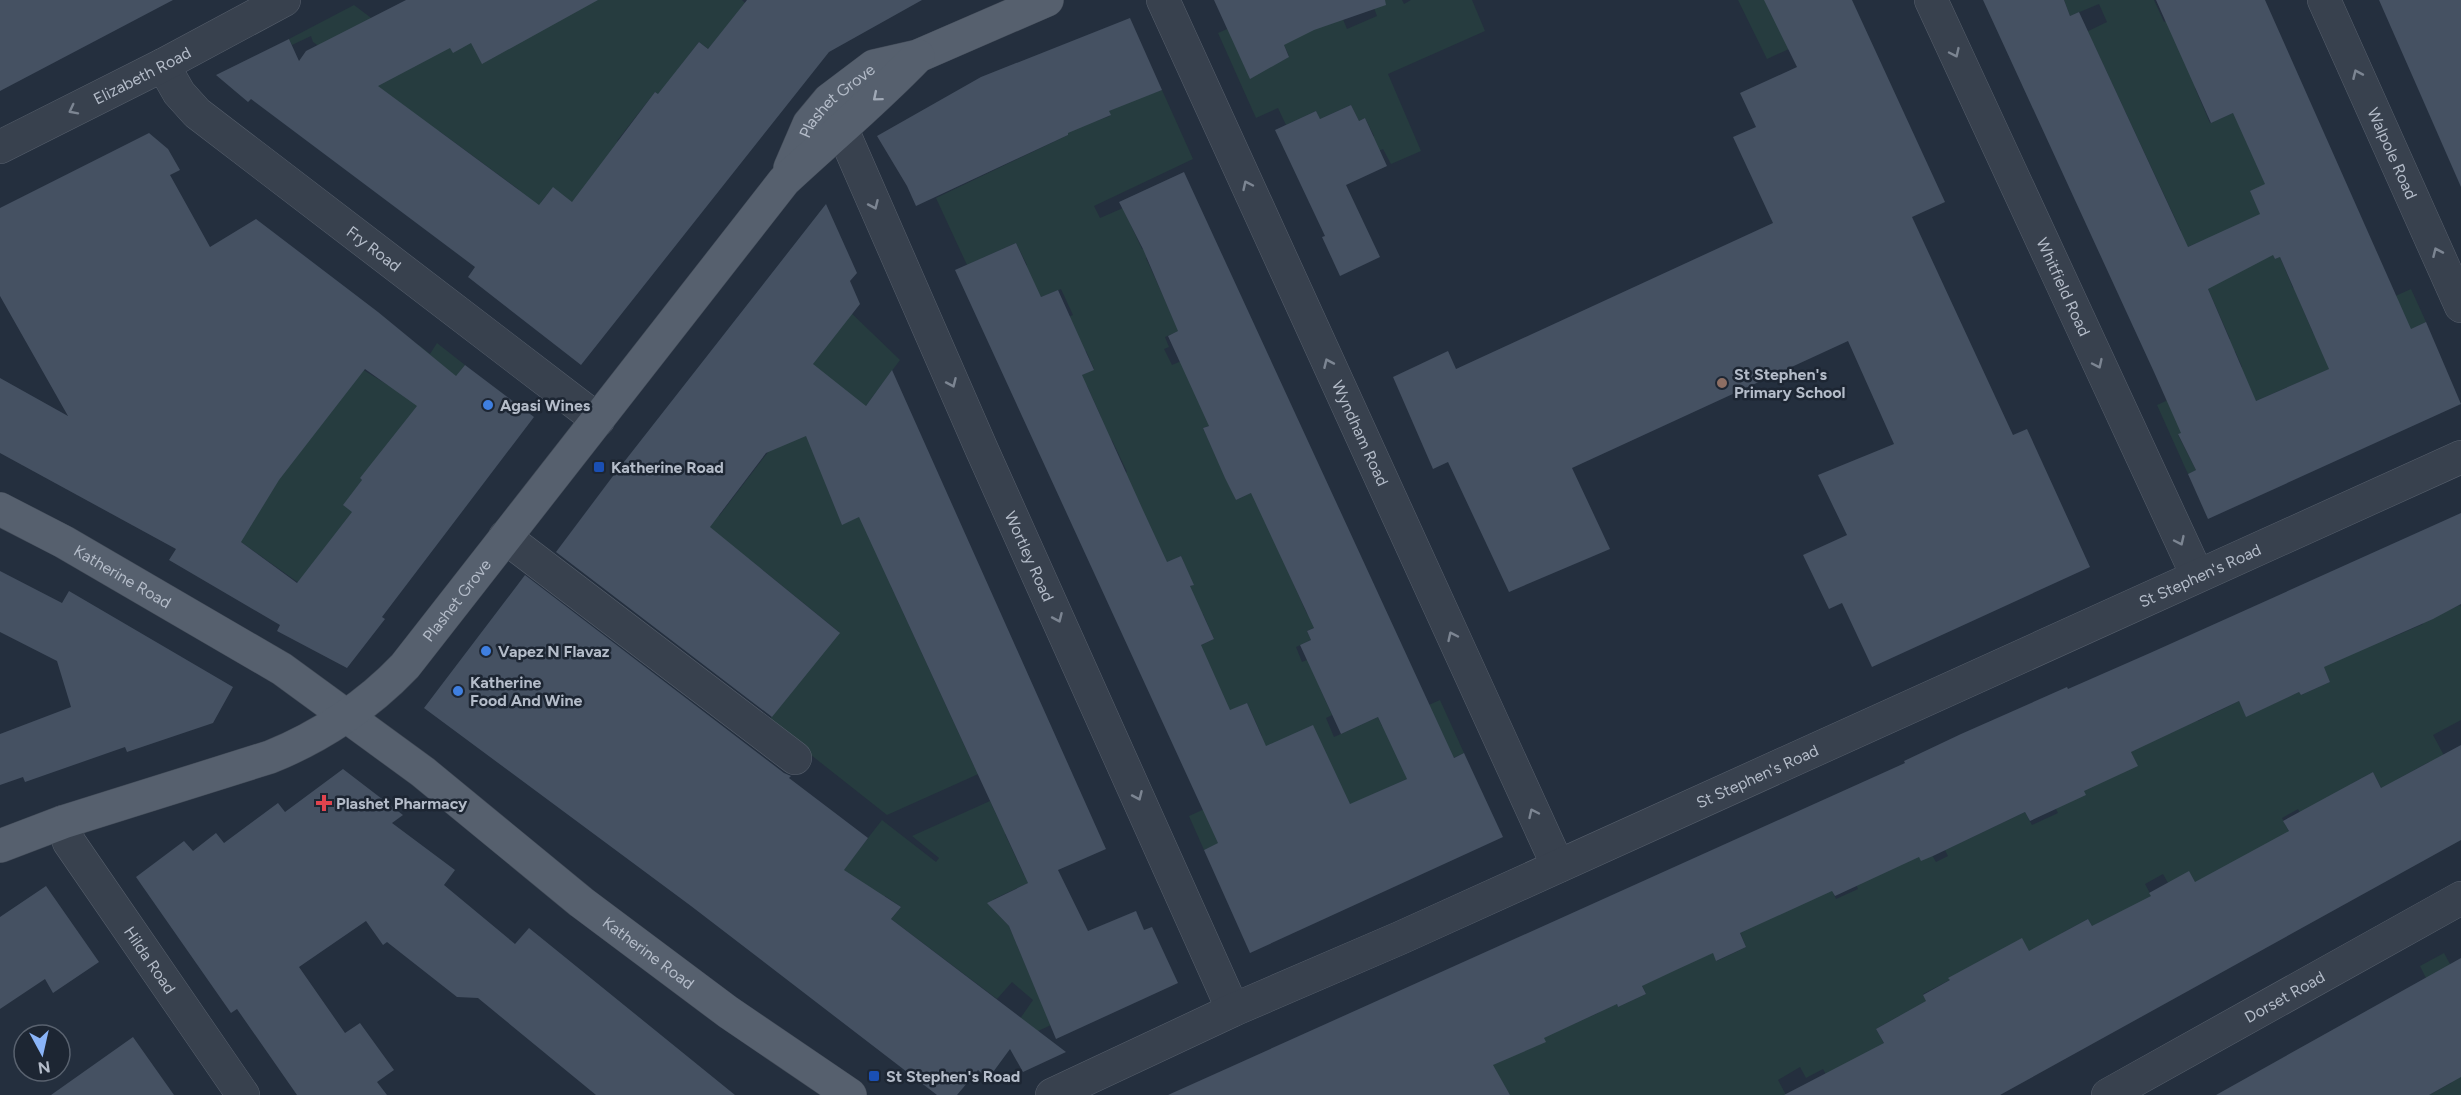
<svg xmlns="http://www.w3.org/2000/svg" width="2461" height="1095" viewBox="0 0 2461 1095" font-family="Figtree,sans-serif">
  <rect width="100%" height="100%" fill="#242f3e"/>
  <path fill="#263c3f" d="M583,0H742L746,4L708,49L699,42L679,68L665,99L655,92L617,141L634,155L610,233L553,188L541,202L545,243L518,189L439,131L416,162L323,49L313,42L311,36L292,45L289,39L354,5L427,60L432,36L471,43Z
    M1321,0H1335L1347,29L1377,16L1372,3L1381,0H1402L1404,4L1411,0H1472L1485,31L1388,74L1421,151L1391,164L1383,149L1342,167L1336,153L1374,136L1365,118L1359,121L1351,105L1320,119L1316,111L1286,125L1278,108L1256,118L1218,33L1227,29L1282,61L1289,56L1269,13L1298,36L1331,21Z
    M1738,0H1777L1831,30L1767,59Z
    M2064,0H2154L2164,22L2210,0L2218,78L2195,88L2210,123L2256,103L2283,157L2268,231L2271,250L2275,259L2280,257L2293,288L2311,281L2300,302L2313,333L2411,289L2426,322L2348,361L2178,435L2196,470L2188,474L2157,405L2242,367L2235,351L2203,365L2198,353L2230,339L2208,289L2206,239L2156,261L2181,231L2094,45L2057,46L2107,22L2099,4L2070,16Z
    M1162,90L1193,159L1094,206L1100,218L1123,208L1142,249L1164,239L1168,247L1146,258L1179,331L1165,337L1169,347L1164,349L1172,365L1212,348L1214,424L1203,428L1236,500L1253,492L1307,614L1324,623L1307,631L1311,640L1296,647L1302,662L1325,652L1337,679L1320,688L1332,715L1326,718L1334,737L1378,717L1382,726L1440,700L1464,753L1350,805L1342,788L1204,850L1189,816L1249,789L1227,753L1262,736L1247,703L1212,719L1184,653L1214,639L1203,614L1188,620L1159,601L1193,585L1181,556L1163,564L1122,475L1127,472L1112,440L1092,449L1081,427L1101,417L1087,386L1061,385L1094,369L1086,351L1073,356L1057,322L1073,315L1061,289L1041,297L1012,272L1027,265L1016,243L967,265L936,198L1068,135L1053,99L1096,121L1110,116L1108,109Z
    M213,278L388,385L419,345L430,354L437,343L465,365L426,416L360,478L362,480L357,516L303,586L241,542Z
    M845,307L900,360L863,410L826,485L842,524L896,500L891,586L974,766L1014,758L887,815L768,721L839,632L749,559L719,595L701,503L719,516L785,430L808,360Z
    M2408,589L2439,614L2460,605L2461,607V720L2433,735L2447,761L2429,762L2396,780L2398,819L2373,772L2351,784L2367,811L2305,822L2298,809L2282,818L2308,867L2210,882L2168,883L2163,874L2145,884L2174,938L2118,913L2098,923L2116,971L2088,919L2062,933L2075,957L1950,980L1923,994L1933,1014L1901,1015L1876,1029L1892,1058L1837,1095L1823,1069L1806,1078L1800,1067L1778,1080L1786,1095H1510L1504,1086L1414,1095L1542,1034L1571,1025L1598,1013L1611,991L1618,1007L1646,994L1624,945L1695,913L1717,961L1746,947L1740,932L1832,890L1836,899L1858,889L1839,847L1919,857L1932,855L1936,862L1948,856L1945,850L2025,812L2032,825L2058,813L2056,809L2063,747L2137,766L2131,752L2183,690L2198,721L2239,701L2246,716L2299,692L2301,695L2330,682L2324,668L2316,672L2370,606L2386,640L2423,624Z
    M990,801L999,820L1034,804L1005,834L1024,875L1053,862L1037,879L994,899L990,905L1009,926L1051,1025L1008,1045L1004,1042L1033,1000L1012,982L997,999L891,919L901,907L885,896L875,910L841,875L799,823L850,861L882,820L936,862L939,858L912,836Z
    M2444,953L2461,984L2426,978L2420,966Z
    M2461,1063V1095H2429L2451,1083Z"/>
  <path fill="#455162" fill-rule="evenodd" d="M0,0H173L0,91Z
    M406,0H598L482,64L471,43L453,53L450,48L378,86L539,205L553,187L572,202L655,92L658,94L699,42L708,49L747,0H922L829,52L581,365L468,277L475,267L251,99L248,102L216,75L289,39L299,61L306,51Z
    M1214,0H1385L1386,5L1314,30L1284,45L1289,57L1250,79Z
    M1764,0H1852L1945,202L1912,217L2013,435L2027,429L2090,567L1872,667L1842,603L1829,609L1803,555L1847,535L1818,475L1894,444L1848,341L1572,468L1610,549L1509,592L1448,462L1433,469L1393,377L1448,351L1456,369L1773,223L1733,137L1756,127L1740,93L1797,67Z
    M1983,0H2064L2070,16L2079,12L2188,247L2260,214L2250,191L2265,184L2233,113L2211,123L2156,0H2265L2411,329L2426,322L2461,404L2208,519L2188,474L2196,470L2178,434L2181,433L2154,372ZM2273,255L2275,259L2280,257L2329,369L2256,401L2208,289Z
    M2379,0H2461V187L2419,91Z
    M1130,18L1162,90L1109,111L1111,115L1068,133V135L916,206L907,186L877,136L981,77Z
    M1351,105L1359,121L1365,118L1387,166L1346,185L1380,257L1340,276L1322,237L1325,236L1275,130L1316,111L1320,119Z
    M149,133L168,149L180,170L170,175L210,247L256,219L378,312L456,376L465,365L534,417L382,617L385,619L347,668L277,631L280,625L169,560L176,549L0,453V378L68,416L0,296V208ZM365,369L417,406L360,478L362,480L343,505L352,512L297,583L241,542L279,480Z
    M1184,172L1454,758L1464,753L1503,837L1250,953L1204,850L1218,843L955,270L1016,243L1041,297L1058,290L1094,370L1082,375L1142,508L1167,562L1181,556L1194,585L1190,586L1214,639L1201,645L1230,710L1247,703L1266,746L1313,725L1350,804L1407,779L1378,717L1341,734L1300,645L1311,640L1307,631L1314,628L1251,493L1236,500L1225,478L1203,428L1209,426L1168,336L1178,331L1143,249L1119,202Z
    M826,204L857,273L850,281L860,304L813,364L866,406L892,370L1106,849L1058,870L1088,931L1136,911L1144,930L1152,927L1178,983L1056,1039L1009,926L987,903L1028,883L859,517L842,525L806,436L766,453L710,527L840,633L772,717L556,552L613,476Z
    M2461,513V604L2433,619L2324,667L2330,682L2301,695L2299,692L2246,717L2239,701L2131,752L2138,766L2084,791L2086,795L2030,821L2025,812L1933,856L1921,861L1919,857L1835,896L1832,891L1740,933L1746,947L1716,961L1713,953L1676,970L1642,986L1646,994L1618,1007L1617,1004L1544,1038L1546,1042L1493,1065L1510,1095H1168L1905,763L1904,761L1961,734L2067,687L2068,689L2150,653Z
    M0,571L62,603L69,591L233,687L213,723L127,752L125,747L25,782L23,777L0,785V734L71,707L57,661L0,632Z
    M525,575L784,773L791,776L789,778L868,838L844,870L901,907L891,919L1066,1052L1023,1072L1010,1049L988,1079L978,1070L957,1095H937L691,906L424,708Z
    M2461,745V840L2000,1095H1784L1884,1043L1876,1029L1926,1001L1923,995L1950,980L1948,978L2022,938L2029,951L2088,919L2092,926L2151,896L2149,893L2189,871L2195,882L2289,831L2283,821L2373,772L2381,788Z
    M343,769L403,815L392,823L455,870L444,885L515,944L529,928L735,1095H596L478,998L457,997L387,942L383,945L366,921L299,967L345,1033L360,1023L394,1070L377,1082L387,1095H297L237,1009L231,1013L136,877L184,841L193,851L216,833L224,843L278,803L285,812Z
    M46,886L99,962L53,993L45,979L0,1009V917Z
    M2461,958V1077L2429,1095H2216Z
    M133,1037L174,1095H51Z"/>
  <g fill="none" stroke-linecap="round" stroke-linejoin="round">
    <defs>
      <g id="minor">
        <path id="s1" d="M1163,0L1558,866"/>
        <path id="s2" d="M1931,0L2197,575"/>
        <path id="s3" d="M2324,0L2461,306"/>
        <path id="s4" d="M163,65L179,93L197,113L598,420"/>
        <path id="s5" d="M831,104L982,450L1233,1010"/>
        <path id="s6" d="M0,147L163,65L284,0"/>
        <path d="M505,537L795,758"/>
        <path id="s7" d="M63,822L69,842L243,1095"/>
        <path id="s8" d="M1052,1095L1233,1010L1400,938L2461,457"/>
        <path id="s9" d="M2108,1095L2461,898"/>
      </g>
      <g id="major">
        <path id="s10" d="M790,168L809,124L829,100L874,66L918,56L1047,0"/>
        <path id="s11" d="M0,509L64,542L282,669L423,772L581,902L728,1012L850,1095"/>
        <path id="s12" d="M0,846L63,822L270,757C320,737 368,705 405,666L784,181C829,139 876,100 918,56"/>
      </g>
    </defs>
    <use href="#minor" stroke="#565f6c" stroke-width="34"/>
    <use href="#major" stroke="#414a57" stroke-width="34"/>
    <use href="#minor" stroke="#38414e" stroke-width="33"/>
    <use href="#major" stroke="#56606e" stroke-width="33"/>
  </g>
  <defs><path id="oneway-chevron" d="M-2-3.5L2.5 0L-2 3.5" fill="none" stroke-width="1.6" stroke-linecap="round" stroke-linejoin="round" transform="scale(1.5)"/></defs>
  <g stroke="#7c8592">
    <use href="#oneway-chevron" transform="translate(1955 53) rotate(65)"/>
    <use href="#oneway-chevron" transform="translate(2357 74) rotate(-114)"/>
    <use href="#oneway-chevron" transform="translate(73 110) rotate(153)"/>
    <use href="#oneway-chevron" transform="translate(1247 185) rotate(-115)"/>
    <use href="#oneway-chevron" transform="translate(874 205) rotate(66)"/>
    <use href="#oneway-chevron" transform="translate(2437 252) rotate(-114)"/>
    <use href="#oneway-chevron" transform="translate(1328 363) rotate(-114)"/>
    <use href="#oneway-chevron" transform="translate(2098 364) rotate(65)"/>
    <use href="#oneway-chevron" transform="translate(952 383) rotate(66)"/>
    <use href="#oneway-chevron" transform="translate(2180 541) rotate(65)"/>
    <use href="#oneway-chevron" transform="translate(1058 618) rotate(66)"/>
    <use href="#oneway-chevron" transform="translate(1452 636) rotate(-115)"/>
    <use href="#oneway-chevron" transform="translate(1138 796) rotate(66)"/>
    <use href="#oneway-chevron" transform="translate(1533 813) rotate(-115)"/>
  </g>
  <use stroke="#a1aab7" href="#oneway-chevron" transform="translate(877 97) rotate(140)"/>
  <circle fill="#8d6e63" stroke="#1d2633" stroke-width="2" cx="1722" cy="383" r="6"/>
  <g fill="#3f7fe0" stroke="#1d2633" stroke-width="2">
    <circle cx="488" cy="405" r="6"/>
    <circle cx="486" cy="651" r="6"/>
    <circle cx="458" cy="691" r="6"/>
  </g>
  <g fill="#1a4fb4" stroke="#1d2633" stroke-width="2">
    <rect x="593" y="461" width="12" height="12" rx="3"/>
    <rect x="868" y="1070" width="12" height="12" rx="3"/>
  </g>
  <path fill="#e0444e" stroke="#1d2633" stroke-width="2" d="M321 794h6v6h6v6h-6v6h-6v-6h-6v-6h6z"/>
  <g text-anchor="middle" stroke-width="5" stroke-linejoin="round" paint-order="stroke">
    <g font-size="16" fill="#b4bcc9" stroke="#1d2633">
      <text dy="6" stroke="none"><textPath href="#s6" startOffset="159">Elizabeth Road</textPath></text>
      <text dy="6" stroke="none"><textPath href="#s10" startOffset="84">Plashet Grove</textPath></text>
      <text dy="6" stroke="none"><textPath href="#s3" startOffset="168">Walpole Road</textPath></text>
      <text dy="6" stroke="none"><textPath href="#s4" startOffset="282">Fry Road</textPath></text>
      <text dy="6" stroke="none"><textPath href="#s2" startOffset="316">Whitfield Road</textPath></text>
      <text dy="6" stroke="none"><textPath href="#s1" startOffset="476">Wyndham Road</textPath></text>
      <text dy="6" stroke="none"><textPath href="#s5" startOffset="494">Wortley Road</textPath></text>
      <text dy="6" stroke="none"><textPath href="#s8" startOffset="1260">St Stephen's Road</textPath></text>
      <text dy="6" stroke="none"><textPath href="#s11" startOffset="140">Katherine Road</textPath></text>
      <text dy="6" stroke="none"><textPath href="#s12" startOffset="532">Plashet Grove</textPath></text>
      <text dy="6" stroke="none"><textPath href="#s8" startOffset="774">St Stephen's Road</textPath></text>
      <text dy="6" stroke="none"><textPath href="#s11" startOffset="788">Katherine Road</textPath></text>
      <text dy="6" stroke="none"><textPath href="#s7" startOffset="164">Hilda Road</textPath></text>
      <text dy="6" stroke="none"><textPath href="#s9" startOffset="202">Dorset Road</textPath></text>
    </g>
    <g font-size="16" font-weight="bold" fill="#b4bcc9" stroke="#1d2633" text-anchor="start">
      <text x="1734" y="380">St Stephen's<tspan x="1734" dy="18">Primary School</tspan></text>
      <text x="500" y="411">Agasi Wines</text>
      <text x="611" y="473">Katherine Road</text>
      <text x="498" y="657">Vapez N Flavaz</text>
      <text x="470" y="688">Katherine<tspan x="470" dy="18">Food And Wine</tspan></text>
      <text x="336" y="809">Plashet Pharmacy</text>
      <text x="886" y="1082">St Stephen's Road</text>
    </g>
  </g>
  <g transform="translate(42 1053) rotate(172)"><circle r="28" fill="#1d2633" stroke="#59626f" stroke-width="1.5"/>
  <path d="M0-4.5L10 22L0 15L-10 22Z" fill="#8ab4f8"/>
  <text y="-9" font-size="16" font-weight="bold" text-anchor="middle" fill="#b4bcc9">N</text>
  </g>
</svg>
